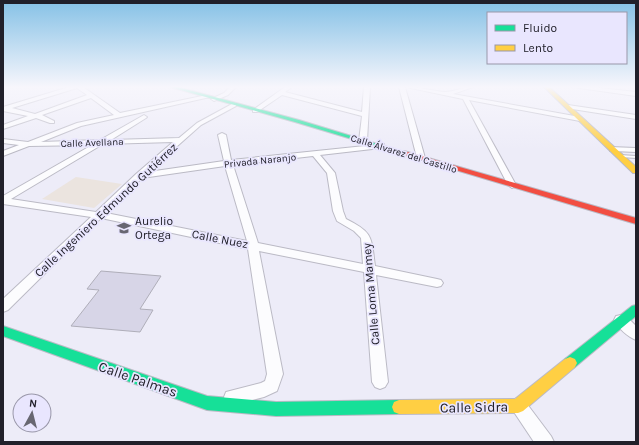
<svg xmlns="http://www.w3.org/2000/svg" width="639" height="445" viewBox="0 0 639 445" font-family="Karla,sans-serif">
  <rect width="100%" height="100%" fill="#edecf8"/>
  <path fill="#ebe4df" d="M76,177L122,184L94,208L42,199Z"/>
  <path fill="#d7d5e7" stroke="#afaeb9" d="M101,271L161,276L140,309L153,310L140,332L71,326L99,290L87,289Z"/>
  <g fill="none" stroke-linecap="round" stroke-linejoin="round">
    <defs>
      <path id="lane" d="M620,155L636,156V158L621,157L619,156Z"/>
      <path id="street" d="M69,87H83L120,113L207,95L210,97L81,126L41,142L100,140L144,115L147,117L146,118L111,140L179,138L197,123L232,104H236V106L201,125L148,172L224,161L218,135L222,133L226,135L231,160L384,144V148H381L320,155L335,173L343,211L346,219C374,233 371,237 375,266L437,279L441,280L443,283L441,286L437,287L376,275L388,382L385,387L380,389L375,387L372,382L364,272L259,251L283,374L277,391L264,397L232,405L226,402L224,397L226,392L261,383L265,381L267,374L248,249L101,218L8,310L3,312V299L91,217L3,204V196L92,145L29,146L3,156V151L19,145L3,143V139L28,142L77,123L114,115L91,98L42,115L54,121V123H50L36,118L3,129V125L28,116L3,111V107ZM77,88L87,95L35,114L12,108ZM173,142L136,174L96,212L11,199L103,144ZM313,156L327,173L333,211L337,221L354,231L361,238L363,264L258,243L233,165ZM225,166L247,241L106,213L142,178Z
        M230,87H236L228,95L214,101L211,99L224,93Z
        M285,87H292L285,92L362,112L364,87H370L367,141L363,143L359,141L362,116L282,95L257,112H253V110Z
        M399,87H405L425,158L424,160H418L417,158Z
        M406,87C420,87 432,91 445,92C453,92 463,87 473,87L453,94L580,117L583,119L580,121L469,100L516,185L512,188L508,185L463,99Z
        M572,87H591L636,92V96Z
        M568,105L636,115V119L566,108V106Z
        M610,147L636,148V152L613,151H610Z
        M621,315L626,316L636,326V340C628,337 618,328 614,320L616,316Z
        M518,398L524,400L551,436L554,442H534L510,406L512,400Z"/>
      <path id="fast" d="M170,87H178L299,120L407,153L406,154H402L295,122Z
        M636,305V316L575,367L570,369L565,367L563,363L565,359L632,306Z
        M3,326L207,396L276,402L399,400L404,402L406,407L404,412L399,414L276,416L207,410L3,336Z"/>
      <path id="slow" d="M544,87H549L636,167V173H633Z
        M570,357L575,359L577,363L575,367L523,411L518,413L399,414L394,412L392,407L394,402L399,400L515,399L565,359Z"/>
      <path id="jam" d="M404,151L636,218V224L402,154V152Z"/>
    </defs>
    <use href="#lane" stroke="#bbbac5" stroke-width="2"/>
    <use href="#street" stroke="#bbbac5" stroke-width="2"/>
    <use href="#fast" stroke="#bbbac5" stroke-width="2"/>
    <use href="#slow" stroke="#bbbac5" stroke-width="2"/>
    <use href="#jam" stroke="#bbbac5" stroke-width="2"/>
    <use href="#lane" fill="#fcfcfe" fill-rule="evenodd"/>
    <use href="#street" fill="#fcfcfe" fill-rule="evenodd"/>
    <use href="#fast" fill="#16e098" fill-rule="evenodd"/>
    <use href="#slow" fill="#ffcf43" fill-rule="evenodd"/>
    <use href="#jam" fill="#f24e42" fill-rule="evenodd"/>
  </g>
  <linearGradient id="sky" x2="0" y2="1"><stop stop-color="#85c1e6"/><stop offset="0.58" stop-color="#f7f6fc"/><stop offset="1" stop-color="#f7f6fc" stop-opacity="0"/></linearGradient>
  <rect width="639" height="150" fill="url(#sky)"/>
  <defs>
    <symbol id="school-bare" viewBox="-9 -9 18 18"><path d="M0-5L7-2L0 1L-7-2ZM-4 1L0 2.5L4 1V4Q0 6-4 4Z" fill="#686772" stroke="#e9e6fe" stroke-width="2.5" paint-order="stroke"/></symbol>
  </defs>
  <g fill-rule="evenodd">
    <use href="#school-bare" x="114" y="218" width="20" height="20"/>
  </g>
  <g text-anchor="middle" stroke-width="3.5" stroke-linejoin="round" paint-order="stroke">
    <g font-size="10" fill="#21202a" stroke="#e9e6fe">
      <text transform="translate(92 142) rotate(-2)" y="4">Calle Avellana</text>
      <text transform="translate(404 153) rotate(17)" y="4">Calle Álvarez del Castillo</text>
      <text transform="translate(260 160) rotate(-6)" y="4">Privada Naranjo</text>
    </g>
    <g font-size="12" fill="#21202a" stroke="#e9e6fe">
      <text transform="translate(106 210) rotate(-43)" y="4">Calle Ingeniero Edmundo Gutiérrez</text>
      <text transform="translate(220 239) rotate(11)" y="4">Calle Nuez</text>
      <text transform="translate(371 294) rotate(-95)" y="4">Calle Loma Mamey</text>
    </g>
    <g font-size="12" fill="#21202a" stroke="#e9e6fe" text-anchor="start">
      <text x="135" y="225">Aurelio<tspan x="135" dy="14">Ortega</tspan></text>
    </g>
    <g font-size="14" fill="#21202a" stroke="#e9e6fe">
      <text transform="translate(138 379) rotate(19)" y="5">Calle Palmas</text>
      <text transform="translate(474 407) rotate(-1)" y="5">Calle Sidra</text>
    </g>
  </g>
  <rect width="639" height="445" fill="none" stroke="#21202a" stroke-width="8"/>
  <rect x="487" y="12" width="140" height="52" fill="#e9e6fe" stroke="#9997a9"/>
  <rect x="495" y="25" width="20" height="6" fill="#16e098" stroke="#9997a9"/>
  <text x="523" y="32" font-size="12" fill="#21202a">Fluido</text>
  <rect x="495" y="45" width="20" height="6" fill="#ffcf43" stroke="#9997a9"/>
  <text x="523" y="52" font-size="12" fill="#21202a">Lento</text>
  <g transform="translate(32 413) rotate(7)"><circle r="19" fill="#e9e6fe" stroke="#9997a9"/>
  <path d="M0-3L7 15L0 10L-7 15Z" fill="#686772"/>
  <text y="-6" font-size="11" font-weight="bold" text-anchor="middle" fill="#21202a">N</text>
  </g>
</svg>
